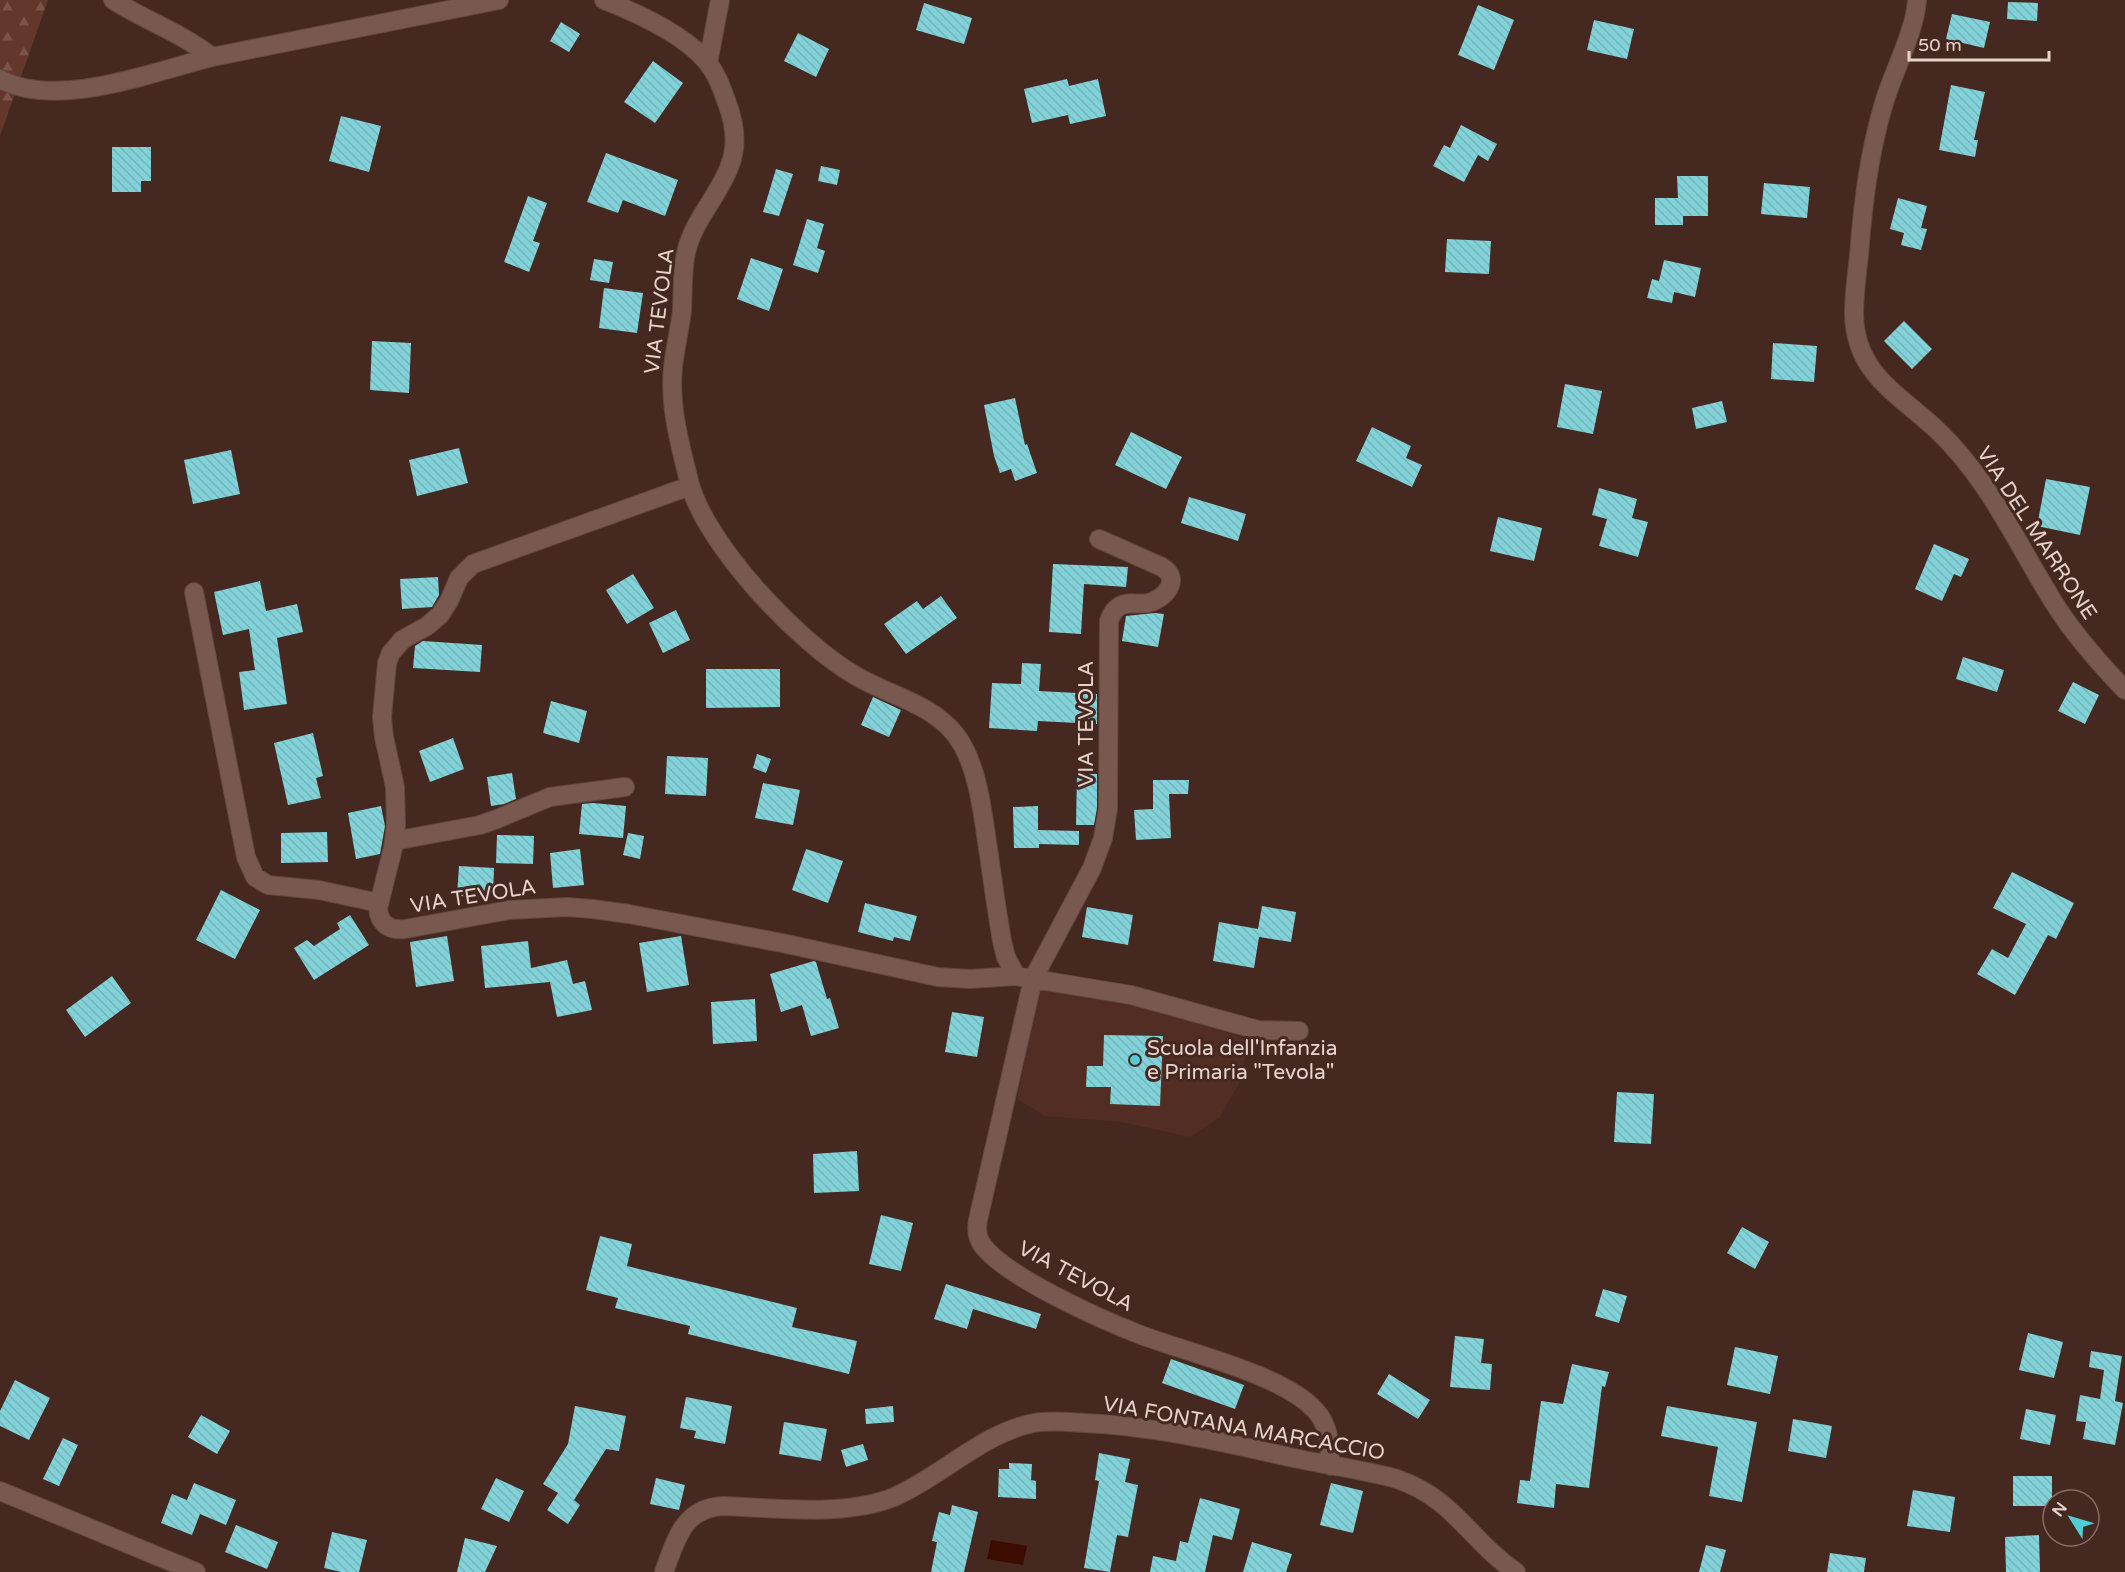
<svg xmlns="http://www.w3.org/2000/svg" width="2125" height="1572" viewBox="0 0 2125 1572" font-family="'Varela Round',sans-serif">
  <defs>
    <pattern id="forest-firs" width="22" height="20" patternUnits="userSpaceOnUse" patternTransform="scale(1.5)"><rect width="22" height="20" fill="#64372b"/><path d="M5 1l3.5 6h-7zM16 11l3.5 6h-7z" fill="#7a5349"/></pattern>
    <pattern id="building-back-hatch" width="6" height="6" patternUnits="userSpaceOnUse" patternTransform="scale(1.5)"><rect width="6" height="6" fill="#81d3d9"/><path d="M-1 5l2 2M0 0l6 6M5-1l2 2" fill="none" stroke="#75b5ba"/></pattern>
  </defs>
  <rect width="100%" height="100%" fill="#452820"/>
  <path fill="#512d23" d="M1040,989L1133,998L1248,1040L1241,1080L1220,1117L1190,1137L1121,1122L1045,1116L1017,1099Z"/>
  <path fill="url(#forest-firs)" d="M0,0H48L0,136Z"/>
  <path fill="#3d0b00" d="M991,1540L1027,1546L1023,1565L987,1559Z"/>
  <path fill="url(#building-back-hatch)" d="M2008,2L2038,3L2037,21L2007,19Z
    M924,3L972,18L964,44L916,30Z
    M1478,5L1514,20L1494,70L1458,55Z
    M1952,14L1990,22L1984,48L1946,39Z
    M1594,20L1634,29L1627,59L1587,50Z
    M561,22L580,34L569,52L550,41Z
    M798,33L829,49L816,77L784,61Z
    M653,61L683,83L655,123L624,102Z
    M1067,79L1069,86L1098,79L1106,116L1070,124L1068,115L1032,123L1024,89Z
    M1951,85L1985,92L1974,140H1978L1975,157L1939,150Z
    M341,116L381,126L369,172L329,161Z
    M1461,125L1497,144L1488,161L1478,155L1464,182L1433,166L1444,145L1450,148Z
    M112,147H151V181H141V192H112Z
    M606,153L678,180L665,216L623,200L618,213L587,202Z
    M821,166L840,170L837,185L818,181Z
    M776,169L793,174L779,216L763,212Z
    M1677,176H1708V216H1683V225H1655V198H1678Z
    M1764,183L1810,187L1807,218L1761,214Z
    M528,196L547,203L533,241L540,243L529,272L504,262Z
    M1898,198L1927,206L1921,228L1927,229L1921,250L1901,245L1904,233L1890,229Z
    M807,219L824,224L817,248L825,251L818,273L793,265Z
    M1447,239L1491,241L1489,274L1445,272Z
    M751,258L783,269L769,311L737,299Z
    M594,259L613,262L609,283L590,280Z
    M1664,260L1701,268L1695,297L1674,292L1672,303L1647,298L1652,279L1659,281Z
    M604,288L643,293L637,333L599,328Z
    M1904,321L1932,349L1912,369L1884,341Z
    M372,341L411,343L409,393L370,390Z
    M1773,343L1817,346L1814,382L1771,379Z
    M1565,384L1602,391L1593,434L1557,427Z
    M1015,398L1025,445L1027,444L1037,473L1015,481L1011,469L1000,473L994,456L984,405Z
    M1722,401L1727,422L1696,429L1692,408Z
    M1372,427L1411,446L1406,458L1422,465L1412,487L1356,461Z
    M1131,432L1182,457L1166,489L1115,465Z
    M459,448L468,483L417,496L409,460Z
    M231,450L240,494L193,504L184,460Z
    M2046,479L2090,487L2080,535L2037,526Z
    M1599,488L1637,499L1632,518L1648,522L1638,557L1599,546L1607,519L1592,515Z
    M1189,497L1246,514L1238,541L1181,523Z
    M1498,517L1542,528L1534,561L1490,551Z
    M1934,544L1969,559L1961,577L1954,574L1942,601L1915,589Z
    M1053,564L1128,567L1126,587L1084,584L1081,634L1049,632Z
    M633,574L654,608L627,624L606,590Z
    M438,577L439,595L432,607L402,609L400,579Z
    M260,581L266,611L297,604L303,632L277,638L287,704L244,710L239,672L255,670L249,629L223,635L214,592Z
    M941,596L957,618L906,654L884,624L917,601L923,609Z
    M676,610L690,640L663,653L649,623Z
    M1155,613L1164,614L1158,647L1122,641L1126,616Z
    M423,641L482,645L480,672L413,668L415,646Z
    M1963,657L2004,670L1997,692L1956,679Z
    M1022,663L1041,664L1039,691L1097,694V724L1038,721L1037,731L989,728L992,683L1021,684Z
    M706,669H780V707L706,708Z
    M2073,682L2099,695L2085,724L2058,711Z
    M873,697L901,710L889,737L861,725Z
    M551,701L587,711L579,743L543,733Z
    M313,733L323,776L316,778L321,798L288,805L274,743Z
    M453,738L464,769L430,782L419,751Z
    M757,754L771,759L766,773L753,768Z
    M667,756L708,758L706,796L665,794Z
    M512,773L516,799L504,804L491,806L487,777Z
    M1077,774H1097V808L1094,825H1076Z
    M1153,780H1189L1188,794H1169L1171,838L1136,840L1134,810L1153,809Z
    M763,783L800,790L793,825L755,818Z
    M593,803L626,806L623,838L579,834L582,804Z
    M381,806L385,826L380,854L356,859L348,813Z
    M1038,806V830L1079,831V845L1039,844V848H1014L1013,807Z
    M327,832L328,862L281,863V833Z
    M628,833L644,836L640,859L623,855Z
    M497,835L534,836L533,864L496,863Z
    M580,849L584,885L553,888L550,853Z
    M806,849L843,861L828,903L792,890Z
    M459,866L494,868L493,897L457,896Z
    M2012,872L2074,903L2056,939L2048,935L2015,995L1977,974L1992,949L2008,958L2026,924L1993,908Z
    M221,890L260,910L235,959L196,940Z
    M865,903L917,916L910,941L894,937L893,941L858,932Z
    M1262,906L1296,912L1291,942L1259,937L1254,968L1213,961L1219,922L1258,929Z
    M1087,907L1133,915L1128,945L1082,937Z
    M350,915L369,945L314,980L294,948L307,940L314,946L340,929L337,923Z
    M447,936L454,981L416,987L410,942Z
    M681,936L689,985L647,992L639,943Z
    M528,941L531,968L567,960L573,984L585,981L592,1010L557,1017L550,982L485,988L481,946Z
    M814,961L816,962L827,999L830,998L839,1028L811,1036L802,1005L781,1012L770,974Z
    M112,976L131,1003L85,1037L66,1010Z
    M755,999L757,1041L713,1044L711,1002Z
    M952,1012L984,1017L977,1057L945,1052Z
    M1104,1035L1163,1036L1160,1106L1110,1104L1111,1087H1086L1087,1066H1103Z
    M1617,1092L1654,1094L1651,1144L1614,1142Z
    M857,1151L859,1191L814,1193L813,1154Z
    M881,1215L913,1223L901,1271L869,1264Z
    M1742,1227L1769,1242L1755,1269L1727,1253Z
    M600,1236L632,1244L627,1266L797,1308L792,1327L857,1341L849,1374L688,1334L690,1326L615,1308L618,1298L586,1290Z
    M946,1284L1041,1314L1036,1329L973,1309L967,1329L934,1319Z
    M1603,1289L1627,1296L1619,1323L1595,1316Z
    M2028,1333L2063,1342L2054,1378L2019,1370Z
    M1455,1336L1484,1339L1481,1363L1492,1364L1490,1390L1450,1387Z
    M1735,1347L1778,1356L1770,1394L1727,1385Z
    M2091,1351L2122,1356L2115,1401L2123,1403L2115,1445L2083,1439L2086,1422L2076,1421L2080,1395L2100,1399L2104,1370L2089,1367Z
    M1171,1359L1244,1385L1235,1409L1162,1383Z
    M1572,1364L1609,1372L1605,1387L1602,1386L1589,1488L1556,1484L1554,1508L1517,1503L1520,1480L1530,1481L1541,1401L1563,1404Z
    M1389,1374L1430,1400L1418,1419L1377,1394Z
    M15,1380L50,1398L29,1440L0,1426V1411Z
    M686,1397L732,1406L725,1444L694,1438L696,1431L680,1428Z
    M575,1406L626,1416L619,1451L606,1449L574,1500L580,1505L568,1524L547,1510L558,1493L543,1484L568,1444Z
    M893,1406L894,1422L866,1424L865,1409Z
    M1667,1406L1757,1422L1742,1502L1709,1496L1718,1447L1661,1436Z
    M2026,1409L2056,1415L2050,1445L2020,1439Z
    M201,1415L230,1431L217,1454L188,1437Z
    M1793,1419L1832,1426L1826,1458L1788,1451Z
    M784,1422L827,1429L821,1461L779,1454Z
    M63,1438L78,1445L59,1486L43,1479Z
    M863,1444L868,1460L846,1467L841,1450Z
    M1099,1453L1130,1459L1125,1482L1138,1485L1128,1537L1117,1535L1110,1572L1084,1568L1099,1481L1095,1480Z
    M1009,1463L1032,1464L1031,1480L1036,1481V1499L998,1497L999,1469H1009Z
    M2013,1476H2052V1506H2013Z
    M496,1478L524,1491L509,1522L481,1509Z
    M656,1478L685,1485L679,1510L650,1504Z
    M194,1483L236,1500L226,1525L200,1514L192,1535L161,1523L172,1494L187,1500Z
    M1331,1483L1363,1491L1353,1533L1320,1525Z
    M1913,1490L1955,1497L1950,1532L1907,1526Z
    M1200,1498L1240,1509L1232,1540L1213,1535L1205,1572H1150L1153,1556L1176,1561L1180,1541L1188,1543Z
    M952,1505L978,1512L964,1572H931L937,1542L932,1541L939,1512L950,1515Z
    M236,1525L278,1542L267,1569L225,1552Z
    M332,1532L367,1540L359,1572H341L324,1568Z
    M2039,1535L2040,1572H2006L2005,1537Z
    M465,1538L497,1546L485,1572H457Z
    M1252,1542L1292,1554L1286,1572H1243Z
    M1706,1545L1726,1550L1720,1572H1699Z
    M1830,1553L1866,1558L1864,1572H1827Z"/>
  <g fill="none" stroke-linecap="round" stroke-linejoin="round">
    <defs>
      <path id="minor" d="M113,0C146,21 180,32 212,57L499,0
        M604,0C637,13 684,34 707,62C717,74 722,89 727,103C735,124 738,144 730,165C719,196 693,220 686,253C682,271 683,291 682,310C680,329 675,348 673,367C669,406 680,444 689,481C705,545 800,644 856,676C888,695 930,703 955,734C979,764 983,818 989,855C993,884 997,912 1002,941L1006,957L1016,976
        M1917,0C1915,32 1893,72 1884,103C1869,153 1863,203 1859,255C1857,274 1854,294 1854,314C1855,374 1899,394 1937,430C1990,480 2018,546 2056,606C2076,637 2100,664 2125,690
        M708,63L720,0
        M0,79C56,110 153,72 212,57
        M690,486L473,564L459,578L449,601L440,615L427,626L402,640L391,653L387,663L382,717L384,737L395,787L396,825L393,848L378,908C379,924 390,931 405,929L509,910L567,907L592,909L629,914L782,943L938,977L970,979L1016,976L1131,995L1258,1030L1299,1031
        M1099,539L1162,567C1182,579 1165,599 1148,603C1138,605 1128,601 1120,606C1114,609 1111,615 1109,621L1108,809L1103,838L1092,868L1033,979L978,1220C976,1230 977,1238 983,1246C1008,1278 1102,1320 1141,1335C1188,1353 1282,1374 1315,1410C1330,1426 1330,1445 1330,1466
        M194,592L246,857L255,877L268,885L319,890L379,903
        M394,841L480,825L497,819L550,797L625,787
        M0,1491L196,1572
        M664,1572C676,1540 683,1508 723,1506C775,1508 846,1517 894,1497C942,1476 984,1432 1034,1423C1050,1420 1068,1422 1084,1423C1157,1426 1229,1444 1299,1459C1332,1466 1365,1470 1397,1479C1455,1499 1470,1541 1516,1572"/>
    </defs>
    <use href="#minor" stroke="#5f4740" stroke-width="20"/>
    <use href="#minor" stroke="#79584f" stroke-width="18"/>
  </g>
  <circle fill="#52ccd5" stroke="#452820" stroke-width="2" cx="1135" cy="1060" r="6"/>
  <g text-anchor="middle" stroke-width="6" stroke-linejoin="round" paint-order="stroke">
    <g font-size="21" fill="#e7d3ce" stroke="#452820">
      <text transform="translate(659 311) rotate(-83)" y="7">VIA TEVOLA</text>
      <text transform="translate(2037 533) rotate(57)" y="7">VIA DEL MARRONE</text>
      <text transform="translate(1086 724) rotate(-90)" y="7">VIA TEVOLA</text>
      <text transform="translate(473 896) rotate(-9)" y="7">VIA TEVOLA</text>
      <text transform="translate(1076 1276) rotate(28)" y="7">VIA TEVOLA</text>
      <text transform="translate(1244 1428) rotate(10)" y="7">VIA FONTANA MARCACCIO</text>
    </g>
    <g font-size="21" fill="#e7d3ce" stroke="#452820" text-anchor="start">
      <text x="1147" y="1055">Scuola dell'Infanzia<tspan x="1147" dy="24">e Primaria "Tevola"</tspan></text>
    </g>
  </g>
  <g transform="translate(2071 1518) rotate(307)"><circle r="28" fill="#452820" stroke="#866c66" stroke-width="1.5"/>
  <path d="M0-4.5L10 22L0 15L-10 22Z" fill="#52ccd5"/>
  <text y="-9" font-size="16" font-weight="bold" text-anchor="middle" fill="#e7d3ce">N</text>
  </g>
  <path d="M1909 51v9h140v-9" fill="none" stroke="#e7d3ce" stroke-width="3"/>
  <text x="1918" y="51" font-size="18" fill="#e7d3ce" stroke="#452820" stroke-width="4.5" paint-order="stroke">50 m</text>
</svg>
